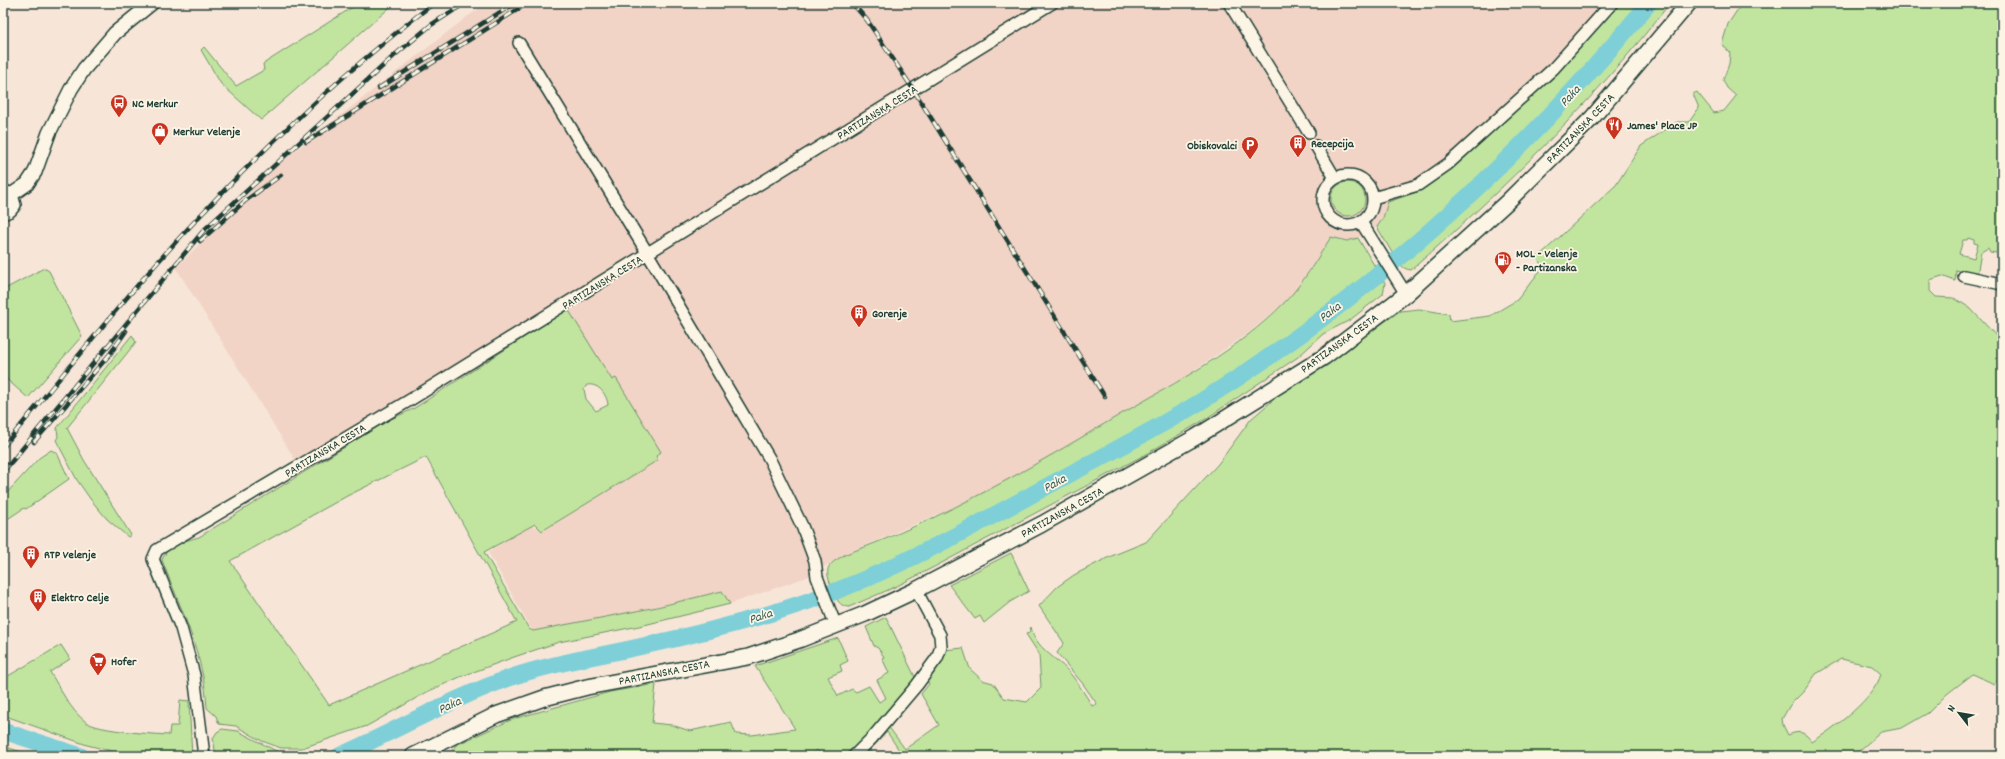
<svg xmlns="http://www.w3.org/2000/svg" width="2005" height="759" viewBox="0 0 2005 759" font-family="Dekko,sans-serif">
  <rect width="100%" height="100%" fill="#f7e6d7"/>
  <filter id="ink" filterUnits="userSpaceOnUse"><feTurbulence type="fractalNoise" baseFrequency=".025" numOctaves="2"/><feDisplacementMap in="SourceGraphic" scale="8" xChannelSelector="R" yChannelSelector="G"/><feConvolveMatrix kernelMatrix="1 2 1 2 8 2 1 2 1" color-interpolation-filters="sRGB"/></filter>
  <g filter="url(#ink)">
    <path fill="#f1d4c6" d="M488,3H1614L1453,165L1426,187L1414,193L1388,202L1383,218L1377,227L1358,238L1347,241L1331,237L1296,290L1283,304L1250,332L1186,376L1013,478L975,498L846,554L807,577L730,604L722,591L657,607L533,632L488,552L529,525L545,530L661,458L567,311L304,474L176,268L278,164L468,16Z"/>
    <path fill="#c1e59f" stroke="#70916a" fill-rule="evenodd" d="M359,3H363L361,8L365,7L369,3H395L261,120L221,84L201,50L204,47L236,86L264,70L263,64Z
      M1617,3H1645C1571,97 1484,178 1394,256L1377,227L1383,218L1388,202L1414,193L1426,187L1453,165Z
      M1655,3H1670C1594,101 1504,189 1411,270C1404,269 1402,267 1398,261C1490,182 1580,99 1655,3Z
      M1742,3H2002V254L1990,252L1988,248L1981,252L1977,276L1956,270L1955,281L1942,276L1930,280V291L1936,297L1954,298L1970,308L1998,338L2002,376V675L1994,684L1973,674L1947,694L1928,713L1902,728L1881,732L1861,749L1857,756H903L887,732L870,750L873,756H856L888,726L905,749L939,725L921,694L929,684L925,678L944,650L963,648L970,669L982,680L993,683L1004,698L1027,702L1041,688L1039,654L1026,634L1029,633L1031,627C1035,648 1056,657 1069,672C1078,683 1085,694 1092,706L1097,704L1083,684L1057,653L1064,643L1039,606L1057,587L1074,575L1109,557L1146,542L1218,464L1251,419L1280,394L1400,311L1419,309L1449,314L1450,321L1490,316L1517,300L1543,267L1537,258L1616,185L1641,146L1677,122H1689L1699,108L1693,94L1697,92L1714,113L1724,111L1736,96L1727,88L1723,80L1729,64L1730,53L1722,44L1728,24ZM1968,238L1974,240V243L1978,244L1974,258L1959,254L1963,240H1967ZM1841,659L1872,666L1881,674C1875,698 1833,729 1812,742C1805,732 1800,730 1788,735L1783,725L1782,719L1790,705L1804,691L1816,674Z
      M1331 199a17 17 0 1 1 34 0a17 17 0 1 1-34 0Z
      M1331,237L1347,241L1358,238L1377,270L1322,314L1227,381L1166,418L950,535L916,552L832,588C823,566 828,565 846,554C944,519 1032,467 1121,414C1177,382 1238,350 1284,303C1303,284 1316,260 1331,237Z
      M44,268L49,271L82,336L28,398L3,376V290Z
      M1381,277L1385,283L1383,294L1350,320L1323,334L1298,357L1204,420L1148,453L936,566L895,587L849,607C842,607 838,602 835,596L917,560L1150,435L1229,387L1272,358Z
      M568,309L612,380L616,378L661,452L656,456L658,460L542,531L535,524L484,552L529,629L533,631L657,607L722,591L730,604L644,625L559,642L514,657L460,677L427,692L367,726L302,748H281L262,741L236,726L219,724L216,716L207,708C204,655 181,609 162,560C168,544 185,541 199,537L387,421L413,409ZM587,385C599,383 607,395 608,405L596,411L586,399L584,389ZM426,457L517,622L329,705L230,561L347,496Z
      M132,335L136,342L67,428L84,460L131,535L128,537L107,519L91,500L77,480L56,440L58,437L57,428Z
      M51,450L57,453L69,479L26,509L24,508L3,522V497L39,458Z
      M1011,553L1029,591L1010,602L984,623L980,616L975,619L949,585Z
      M886,617L916,679L849,756H822L817,750L810,756H448L456,745L513,719L610,692L656,684L652,723L672,725L690,731L731,722L736,734L752,735L795,729L755,666L838,638L848,661L840,665L842,671L828,677L838,696L852,689L856,692L869,686L879,702L886,698L877,680L889,673L882,658L884,657L878,648L874,646L866,627Z
      M61,645L70,659L50,672C60,688 70,710 86,722C98,731 152,734 169,735L170,726H178L180,700L189,701L192,756H132L87,745L3,715V679Z
      M222,729L238,731L280,753L264,756H216L213,738L217,732Z
      M3,746L34,756H3Z"/>
    <g fill="none" stroke-linecap="round" stroke-linejoin="round">
      <path stroke="#7ecfd8" stroke-width="17" d="M3,731L81,756
        M339,756C397,730 454,697 515,676C556,662 600,656 643,646C708,632 774,615 836,591C908,563 976,525 1044,488C1096,460 1149,433 1200,402C1371,296 1522,158 1649,3"/>
      <defs>
        <path id="minor" d="M1229,3L1309,133
          M519,43L648,254L769,458L802,526L815,561L817,577L836,626
          M1316,146L1335,178
          M1323 200a25 25 0 1 1 50 0a25 25 0 1 1-50 0Z
          M1373,198L1418,185L1448,164L1553,69L1612,3
          M1361,222L1406,294
          M1964,276L2002,284
          M204,756L194,675L181,628L153,559L157,550L410,400L1052,3
          M854,756L872,738L917,685L937,658L941,647L940,635L916,590"/>
        <path id="tertiary" d="M11,195L27,184L35,172L49,133L71,89L84,69L115,33L152,3
          M3,213L10,210L14,205L11,195L5,192"/>
        <path id="secondary" d="M413,756L496,715L544,698L587,687L748,657L799,640L865,614L916,590L1042,524L1196,437L1324,357L1406,294L1506,203L1592,118L1689,3"/>
      </defs>
      <use href="#minor" stroke="#1f3d34" stroke-width="14"/>
      <use href="#tertiary" stroke="#1f3d34" stroke-width="16"/>
      <use href="#secondary" stroke="#1f3d34" stroke-width="18"/>
      <use href="#minor" stroke="#fcf5e5" stroke-width="11"/>
      <use href="#tertiary" stroke="#fcf5e5" stroke-width="13"/>
      <use href="#secondary" stroke="#fcf5e5" stroke-width="15"/>
      <defs>
        <path id="rail" d="M852,3L867,20L913,89L1105,397
          M379,88L515,3
          M306,142L528,3
          M200,241L245,201L281,175
          M34,442L110,354L126,331
          M3,447C66,371 128,293 195,221C268,143 349,68 434,3
          M3,472L204,230L396,54L431,25L465,3"/>
      </defs>
      <use href="#rail" stroke="#1f3d34" stroke-width="4.5"/>
      <use href="#rail" stroke="#fcf5e5" stroke-width="3" stroke-dasharray="9" stroke-linecap="butt"/>
    </g>
  </g>
  <defs>
    <symbol id="bus-pin" viewBox="-11 -11 22 30"><path d="M0 17L-7.5 6A9.5 9.5 0 1 1 7.5 6Z" fill="#c8321e" stroke="#fcf5e5"/><path d="M-5-6H5V4H4V6H2V4H-2V6H-4V4H-5ZM-3.5-4V0h7V-4ZM-3.5 1.2v1.5H-2V1.2ZM2 1.2v1.5H3.5V1.2Z" fill="#fff"/></symbol>
    <symbol id="restaurant-pin" viewBox="-11 -11 22 30"><path d="M0 17L-7.5 6A9.5 9.5 0 1 1 7.5 6Z" fill="#c8321e" stroke="#fcf5e5"/><path d="M-5-6h1v4h1v-4h1v4h1v-4h1v5L-1.5 .5V6h-2V.5L-5-1ZM5-6V6H3V1.5H1.5Q1.5-4 5-6Z" fill="#fff"/></symbol>
    <symbol id="shop-pin" viewBox="-11 -11 22 30"><path d="M0 17L-7.5 6A9.5 9.5 0 1 1 7.5 6Z" fill="#c8321e" stroke="#fcf5e5"/><path d="M-5-2.5h2.3a2.7 3.5 0 0 1 5.4 0H5L5.5 6h-11ZM-1.5-2.5h3a1.5 2.3 0 0 0-3 0Z" fill="#fff"/></symbol>
    <symbol id="building-pin" viewBox="-11 -11 22 30"><path d="M0 17L-7.5 6A9.5 9.5 0 1 1 7.5 6Z" fill="#c8321e" stroke="#fcf5e5"/><path d="M-4-6H4V6H1V3H-1V6H-4ZM-2.5-4.3h1.7v1.8h-1.7ZM.8-4.3h1.7v1.8H.8ZM-2.5-1h1.7V.8h-1.7ZM.8-1h1.7V.8H.8Z" fill="#fff"/></symbol>
    <symbol id="parking-pin" viewBox="-11 -11 22 30"><path d="M0 17L-7.5 6A9.5 9.5 0 1 1 7.5 6Z" fill="#c8321e" stroke="#fcf5e5"/><path d="M-3.5-5.5H1a3.5 3.5 0 0 1 0 7H-1V5.5H-3.5ZM-1-3.4V-.6H.8a1.4 1.4 0 0 0 0-2.8Z" fill="#fff"/></symbol>
    <symbol id="fuel-pin" viewBox="-11 -11 22 30"><path d="M0 17L-7.5 6A9.5 9.5 0 1 1 7.5 6Z" fill="#c8321e" stroke="#fcf5e5"/><path d="M-5.5-6h7V0h2V4h1.3V-2.5L3-4.5l.8-.8L6-3V5H2.5V1h-1V6h-7ZM-4.2-4.7v3.2H.2V-4.7Z" fill="#fff"/></symbol>
    <symbol id="supermarket-pin" viewBox="-11 -11 22 30"><path d="M0 17L-7.5 6A9.5 9.5 0 1 1 7.5 6Z" fill="#c8321e" stroke="#fcf5e5"/><path d="M-6-5.5h2.5l.6 2H6L4.5 2H-2.5L-4.4-4H-6ZM-1.5 3.2a1.3 1.3 0 1 0 .1 0ZM3 3.2a1.3 1.3 0 1 0 .1 0Z" fill="#fff"/></symbol>
  </defs>
  <g fill-rule="evenodd">
    <use href="#bus-pin" x="109" y="93" width="20" height="27"/>
    <use href="#restaurant-pin" x="1604" y="115" width="20" height="27"/>
    <use href="#shop-pin" x="150" y="121" width="20" height="27"/>
    <use href="#building-pin" x="1288" y="133" width="20" height="27"/>
    <use href="#parking-pin" x="1240" y="135" width="20" height="27"/>
    <use href="#fuel-pin" x="1493" y="250" width="20" height="27"/>
    <use href="#building-pin" x="849" y="303" width="20" height="27"/>
    <use href="#building-pin" x="21" y="544" width="20" height="27"/>
    <use href="#building-pin" x="28" y="587" width="20" height="27"/>
    <use href="#supermarket-pin" x="88" y="651" width="20" height="27"/>
  </g>
  <g text-anchor="middle" stroke-width="3.5" stroke-linejoin="round" paint-order="stroke">
    <g font-size="12" font-weight="bold" fill="#1f3d34" stroke="#fcf5e5" text-anchor="start">
      <text x="132" y="107">NC Merkur</text>
      <text x="1627" y="129">James' Place JP</text>
      <text x="173" y="135">Merkur Velenje</text>
      <text x="1311" y="147">Recepcija</text>
      <text x="1237" y="149" text-anchor="end">Obiskovalci</text>
      <text x="1516" y="257">MOL - Velenje<tspan x="1516" dy="14">- Partizanska</tspan></text>
      <text x="872" y="317">Gorenje</text>
      <text x="44" y="558">RTP Velenje</text>
      <text x="51" y="601">Elektro Celje</text>
      <text x="111" y="665">Hofer</text>
    </g>
    <g font-size="12" fill="#1f3d34" stroke="#fcf5e5">
      <text transform="translate(877 112) rotate(-32)" y="4">PARTIZANSKA CESTA</text>
      <text transform="translate(1580 128) rotate(-46)" y="4">PARTIZANSKA CESTA</text>
      <text transform="translate(602 282) rotate(-32)" y="4">PARTIZANSKA CESTA</text>
      <text transform="translate(1339 343) rotate(-36)" y="4">PARTIZANSKA CESTA</text>
      <text transform="translate(325 450) rotate(-31)" y="4">PARTIZANSKA CESTA</text>
      <text transform="translate(1062 512) rotate(-29)" y="4">PARTIZANSKA CESTA</text>
      <text transform="translate(664 672) rotate(-11)" y="4">PARTIZANSKA CESTA</text>
    </g>
    <g font-size="13" font-style="italic" fill="#325a55" stroke="#fcf5e5">
      <text transform="translate(1569 95) rotate(-47)" y="5">Paka</text>
      <text transform="translate(1329 311) rotate(-37)" y="5">Paka</text>
      <text transform="translate(1054 482) rotate(-28)" y="5">Paka</text>
      <text transform="translate(760 615) rotate(-18)" y="5">Paka</text>
      <text transform="translate(449 704) rotate(-25)" y="5">Paka</text>
    </g>
  </g>
  <rect width="2005" height="759" fill="none" stroke="#fcf5e5" stroke-width="16"/>
  <rect x="8" y="8" width="1989" height="743" fill="none" stroke="#1f3d34" stroke-width="1.5" filter="url(#ink)"/>
  <g transform="translate(1959 713) rotate(301)" stroke="#fcf5e5" stroke-width="3" paint-order="stroke">
  <path d="M0-3L7 15L0 10L-7 15Z" fill="#1f3d34"/>
  <text y="-6" font-size="11" font-weight="bold" text-anchor="middle" fill="#1f3d34">N</text>
  </g>
</svg>
